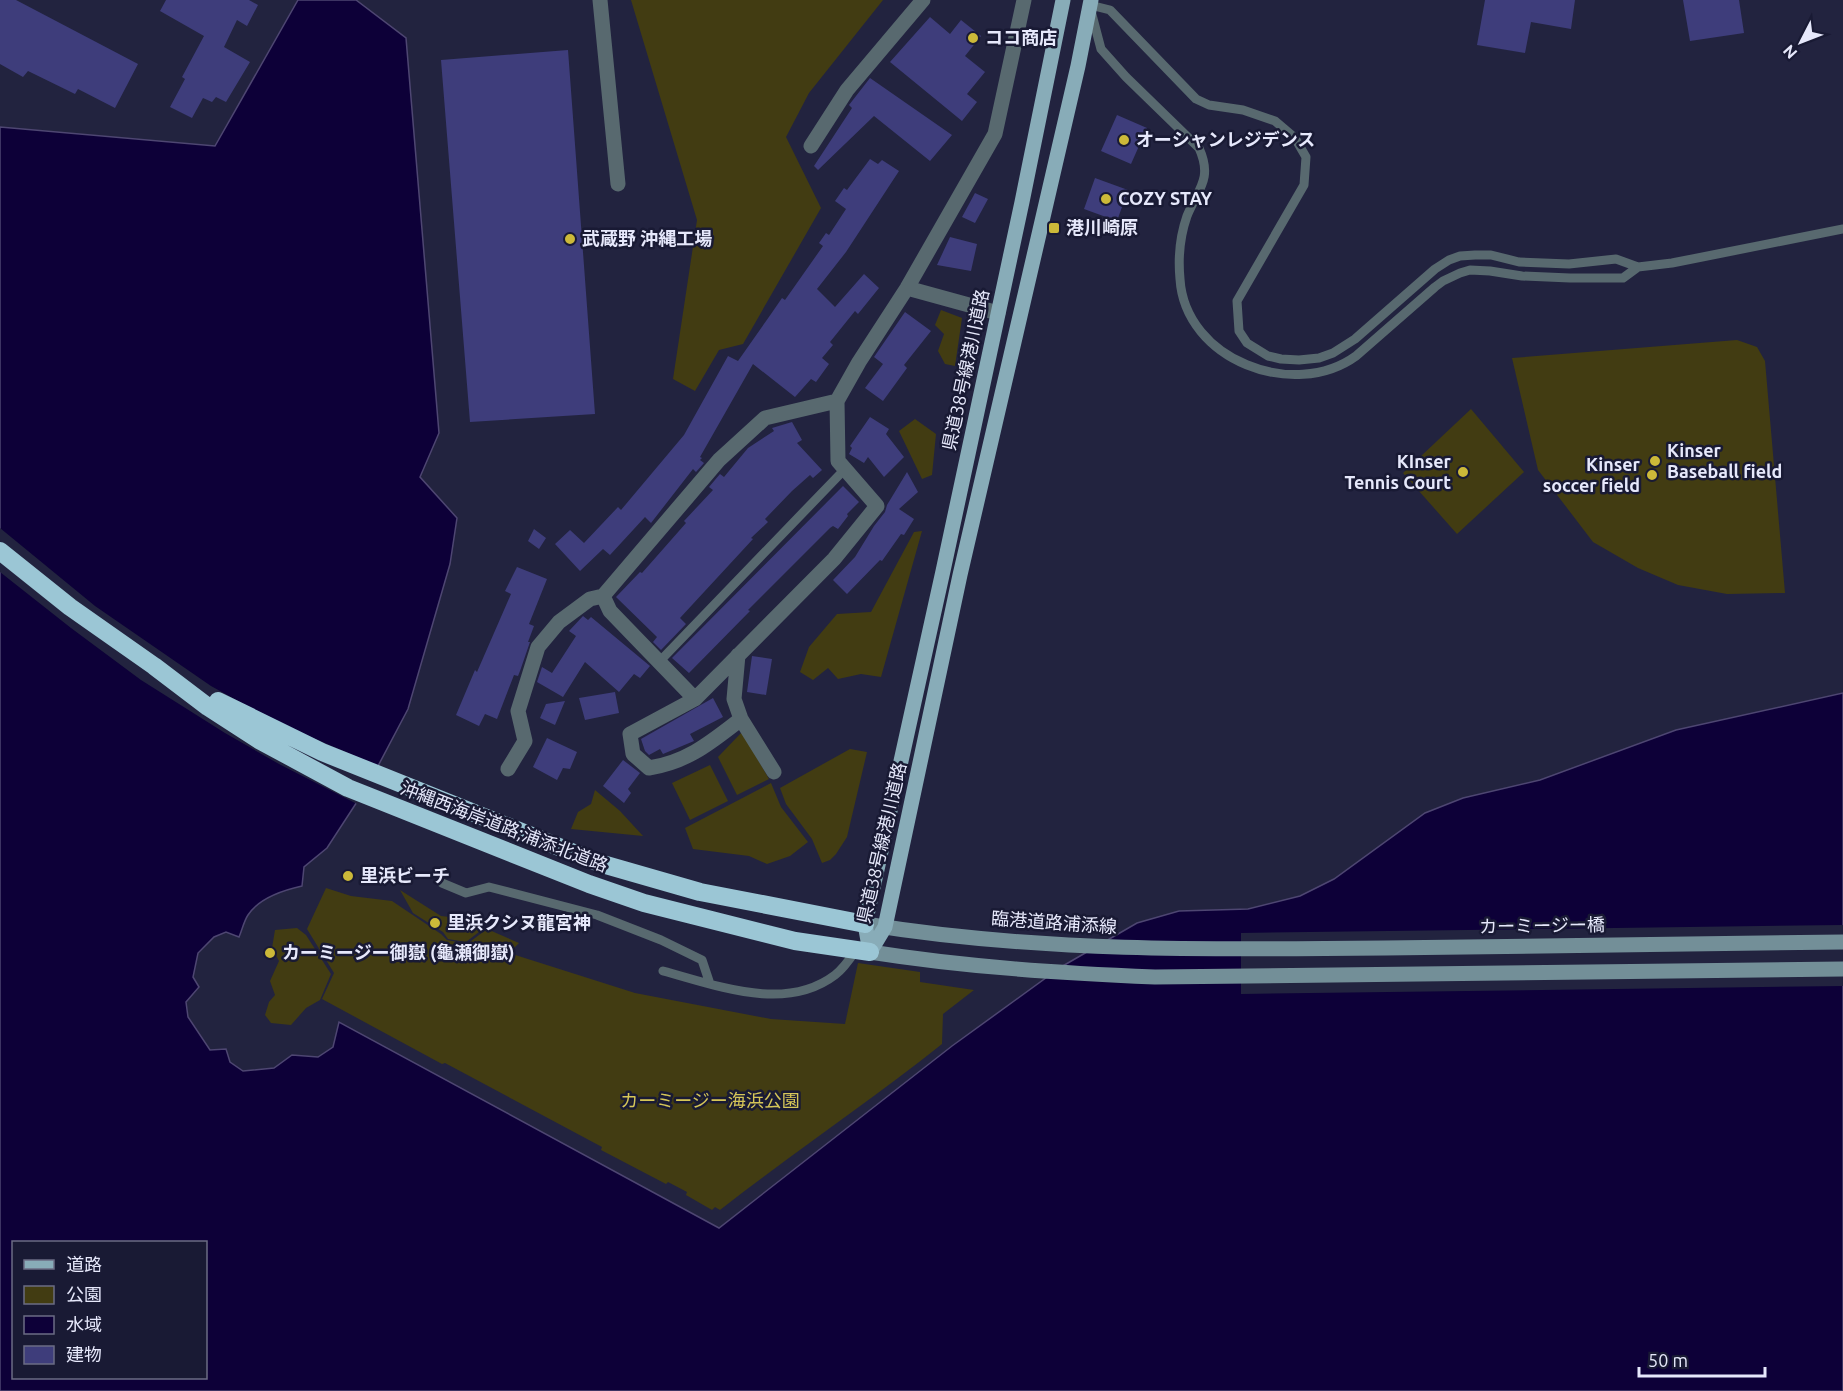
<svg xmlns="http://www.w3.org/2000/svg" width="1843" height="1391" viewBox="0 0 1843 1391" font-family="Ubuntu,'Noto Sans JP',sans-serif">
  <rect width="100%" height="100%" fill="#22233f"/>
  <path fill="#423c12" d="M631,0H883L809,93L786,137L821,208L743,344L719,350L695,391L673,379L697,220Z
    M941,310L962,318L955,366L945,364L938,351L944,334L935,325Z
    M1737,340L1757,347L1765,361L1785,593L1727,594L1678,585L1638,568L1593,542L1538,470L1512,358Z
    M1471,409L1524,472L1457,534L1403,473Z
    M915,419L936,434L932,475L922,479L899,431Z
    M922,531L881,677L861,674L838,679L828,668L813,680L800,672L809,647L837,614L871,612L914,532Z
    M742,732L769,779L737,795L718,757Z
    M850,749L867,752L847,837L836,854L830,860L822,863L812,839L786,804L780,788Z
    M710,765L728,801L690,820L672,783Z
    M771,783L781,807L808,842L790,856L767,864L749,856L693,849L685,828Z
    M595,790L620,811L643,836L571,829L578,812L591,804Z
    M326,888L351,896L392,901L441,934L447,940L467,944L487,929L519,943L509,953L635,993L771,1019L845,1024L858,963L920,972V982L974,990L943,1014L942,1044C869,1102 793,1153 720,1210L715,1207L712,1210L686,1195L687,1192L668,1182L666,1184L601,1150L602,1147L445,1063L442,1064L322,999L334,973L307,929Z
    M400,890L441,916L485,921L484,928L466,942L448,939L443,932L413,913Z
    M297,928L306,935L331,974L320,1000L306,1008L291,1025L271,1023L265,1015L269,1002L275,995L270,981L279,961L272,948L275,930Z"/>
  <path fill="#0d0038" stroke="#4e4672" stroke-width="1.5" fill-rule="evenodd" d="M298,0H356L406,38L439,433L420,477L457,518L450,564L408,709L368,785L327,848L304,867L302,886C284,890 259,898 248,915C244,921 242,930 239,937L226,932L214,937L198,953L193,977L199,987L186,1002L188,1017L210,1050L226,1049L230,1062L243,1071L274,1068L292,1055L318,1057L333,1047L339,1022L719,1228L952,1046L1061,967L1137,923L1179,911L1248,909L1300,896L1334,879L1425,813L1463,798L1540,780L1676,730L1843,693V1391H0V127L215,146ZM14,1242H206V1378H14Z"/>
  <path fill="#22233f" d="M0,528L95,606L211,686L278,723L381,767L359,805L279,764L225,733L141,680L71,628L0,572Z
    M1843,925V986L1241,994V933Z"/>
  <path fill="#3e3d7b" d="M0,0H16L138,64L115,108L78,89L75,94L28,71L23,77L0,64Z
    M166,0H249L258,5L247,26L237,20L224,47L250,62L226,102L216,97L212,102L203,98L192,118L170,107L185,79L182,77L204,36L160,11Z
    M1485,0H1575L1571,29L1531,22L1525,53L1477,45Z
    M1683,0H1739L1744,33L1690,41Z
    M930,17L950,34L961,20L981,36L965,56L985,72L967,94L977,102L962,121L890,62Z
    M568,50L595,414L470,422L441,60Z
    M870,78L952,135L930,161L874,116L818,170L814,166L852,108L849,105Z
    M1117,115L1147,128L1131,164L1101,151Z
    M870,159L878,164L882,160L899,171L846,252L817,289L835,307L864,274L879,288L858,314L855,311L830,342L833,345L822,358L829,364L816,382L811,379L795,397L753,364L700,457L702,458L700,460L704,463L696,472L693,469L651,523L645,517L610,555L603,549L580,571L555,544L570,530L584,543L618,507L621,510L684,435L728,356L738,361L771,314L782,298L785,300L823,246L819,243L826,233L829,235L846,209L835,201L844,188L847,190Z
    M1095,178L1128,190L1117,221L1084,209Z
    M975,193L988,199L975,223L962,217Z
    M950,237L977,244L971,271L937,265Z
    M905,312L931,331L904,365L907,368L883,401L865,388L883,364L874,357Z
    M870,417L889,429L886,434L904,457L884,477L868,457L864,463L849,454L852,448L850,446Z
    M792,422L802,440L797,443L822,470L813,478L810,475L792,491L765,519L768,522L751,538L753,539L680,618L686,624L661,650L653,642L657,637L616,597L640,572L642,573L686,523L684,521L713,490L709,487L720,474L724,477L748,448L774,431L772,428Z
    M907,472L918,492L899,509L914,519L904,535L901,534L882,561L880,560L847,594L833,580L855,557L874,526L885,512L887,505Z
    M843,486L859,502L847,514L848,516L838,529L833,526L830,528L748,610L750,611L689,673L672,658Z
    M534,529L546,538L539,549L528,541Z
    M517,567L547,579L529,624L534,626L528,642H530L520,671L518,676L514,675L497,719L485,714L479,726L456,715L475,670L477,672L511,594L505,591Z
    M583,616L588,620L591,617L650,666L640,678L634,674L619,692L585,662L563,697L537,682L542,667L552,673L576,636L569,631Z
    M752,656L772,659L766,695L747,692Z
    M615,692L619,713L585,720L579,698Z
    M713,698L723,717L690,734L694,741L663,754L660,749L649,755L645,751L641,739Z
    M565,701L555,725L540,718L546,704Z
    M547,738L577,752L570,769L563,768L557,780L533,767Z
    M623,760L640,773L628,789L631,793L624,803L603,786Z"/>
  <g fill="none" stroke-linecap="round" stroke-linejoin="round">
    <path stroke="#58696f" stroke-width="9" d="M1090,5L1110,10L1196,99L1209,105L1243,110L1275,121L1295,138L1306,157L1304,185L1237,301L1239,331L1247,343L1268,356L1281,359L1299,360L1319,358L1333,353L1355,339L1435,269L1449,260L1460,256L1475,255H1491L1519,262L1569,264L1616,259L1638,267L1672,263L1843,229
      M1091,11L1101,49L1126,77L1199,148C1213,179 1198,189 1187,216C1180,236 1178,258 1180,279C1185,360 1294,401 1356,356L1435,287L1443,281L1460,273L1470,270L1490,271L1522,276L1570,278H1623L1638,267
      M659,662L845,469
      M442,883L466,893L489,887L597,915L661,940L702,960L710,984
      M663,971C716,985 785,1013 835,975C843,969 850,959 856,950"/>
    <path stroke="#58696f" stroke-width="15" d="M600,0L618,184
      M811,146L847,90L923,0
      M907,288L998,313
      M837,401L859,362L907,288L995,134L1024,0
      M603,596L610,611L695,699
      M738,655L734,699L741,719L774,772
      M508,769L525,741L518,711L538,647L559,622L590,599L603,596L719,460L765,418L837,401L838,461L877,506L834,559L695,699L630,734L633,754L649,768C688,762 711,742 741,719"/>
    <path stroke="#738f98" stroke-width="15" d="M865,924C1037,952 1211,950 1385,948C1538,946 1690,944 1843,942
      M870,952C965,967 1060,973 1155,977L1843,969"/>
    <path stroke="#88acb8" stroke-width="15" d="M870,952L885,927L960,575L1078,66L1091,0
      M870,952L865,924L943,571L1022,202L1063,0"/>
    <path stroke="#9bc6d5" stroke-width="18" d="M0,551L70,607L154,666L208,707L259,740L348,788L589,884L644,903L795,941L870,952
      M218,701L322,752L599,863L700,892L865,924"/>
  </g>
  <g fill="#ccb939" stroke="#191a34" stroke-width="2">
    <circle cx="973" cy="38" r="6"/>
    <circle cx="1124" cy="140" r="6"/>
    <circle cx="1106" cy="199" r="6"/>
    <rect x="1048" y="222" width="12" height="12" rx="3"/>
    <circle cx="570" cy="239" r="6"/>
    <circle cx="1655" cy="461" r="6"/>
    <circle cx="1463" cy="472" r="6"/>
    <circle cx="1652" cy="475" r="6"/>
    <circle cx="348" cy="876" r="6"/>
    <circle cx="435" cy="923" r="6"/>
    <circle cx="270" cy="953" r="6"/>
  </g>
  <g text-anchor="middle" stroke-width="5" stroke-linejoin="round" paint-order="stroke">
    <g font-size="18" font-weight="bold" fill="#e6e8fb" stroke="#191a34" text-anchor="start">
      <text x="985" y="44">ココ商店</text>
      <text x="1136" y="146">オーシャンレジデンス</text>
      <text x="1118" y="205">COZY STAY</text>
      <text x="1066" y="234">港川崎原</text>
      <text x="582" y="245">武蔵野 沖縄工場</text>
      <text x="1667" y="457">Kinser<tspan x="1667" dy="21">Baseball field</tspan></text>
      <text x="1451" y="468" text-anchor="end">KInser<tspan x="1451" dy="21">Tennis Court</tspan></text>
      <text x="1640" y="471" text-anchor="end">Kinser<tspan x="1640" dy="21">soccer field</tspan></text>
      <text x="360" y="882">里浜ビーチ</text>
      <text x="447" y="929">里浜クシヌ龍宮神</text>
      <text x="282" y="959">カーミージー御嶽 (龜瀬御嶽)</text>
    </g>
    <g font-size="18" fill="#e6e8fb" stroke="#191a34">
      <text transform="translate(966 370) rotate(-78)" y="6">県道38号線港川道路</text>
      <text transform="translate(504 827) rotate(21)" y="6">沖縄西海岸道路;浦添北道路</text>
      <text transform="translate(882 843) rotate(-77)" y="6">県道38号線港川道路</text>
      <text transform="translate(1054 923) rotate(4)" y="6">臨港道路浦添線</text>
      <text transform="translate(1542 926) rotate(-1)" y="6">カーミージー橋</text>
    </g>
    <g font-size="18" fill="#d6c658" stroke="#191a34">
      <text x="710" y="1107">カーミージー海浜公園</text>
    </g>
  </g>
  <rect x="12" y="1241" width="195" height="138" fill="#191a34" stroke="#6b6c84" stroke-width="1.5"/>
  <rect x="24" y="1260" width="30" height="9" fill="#88acb8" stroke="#6b6c84" stroke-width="1.5"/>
  <text x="66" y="1271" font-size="18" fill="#e6e8fb">道路</text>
  <rect x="24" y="1286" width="30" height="18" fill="#423c12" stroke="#6b6c84" stroke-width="1.5"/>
  <text x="66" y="1301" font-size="18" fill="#e6e8fb">公園</text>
  <rect x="24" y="1316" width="30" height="18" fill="#0d0038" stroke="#6b6c84" stroke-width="1.5"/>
  <text x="66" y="1331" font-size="18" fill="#e6e8fb">水域</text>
  <rect x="24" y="1346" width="30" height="18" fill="#3e3d7b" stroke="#6b6c84" stroke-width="1.5"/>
  <text x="66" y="1361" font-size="18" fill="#e6e8fb">建物</text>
  <g transform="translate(1801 42) rotate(228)" stroke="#191a34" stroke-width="4.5" paint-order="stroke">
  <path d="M0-4.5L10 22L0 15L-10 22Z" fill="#e6e8fb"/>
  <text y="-9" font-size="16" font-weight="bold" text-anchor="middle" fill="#e6e8fb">N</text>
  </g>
  <path d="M1639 1367v9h126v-9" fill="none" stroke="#e6e8fb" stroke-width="3"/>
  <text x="1648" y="1367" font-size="18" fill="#e6e8fb" stroke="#191a34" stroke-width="4.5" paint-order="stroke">50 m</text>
</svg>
